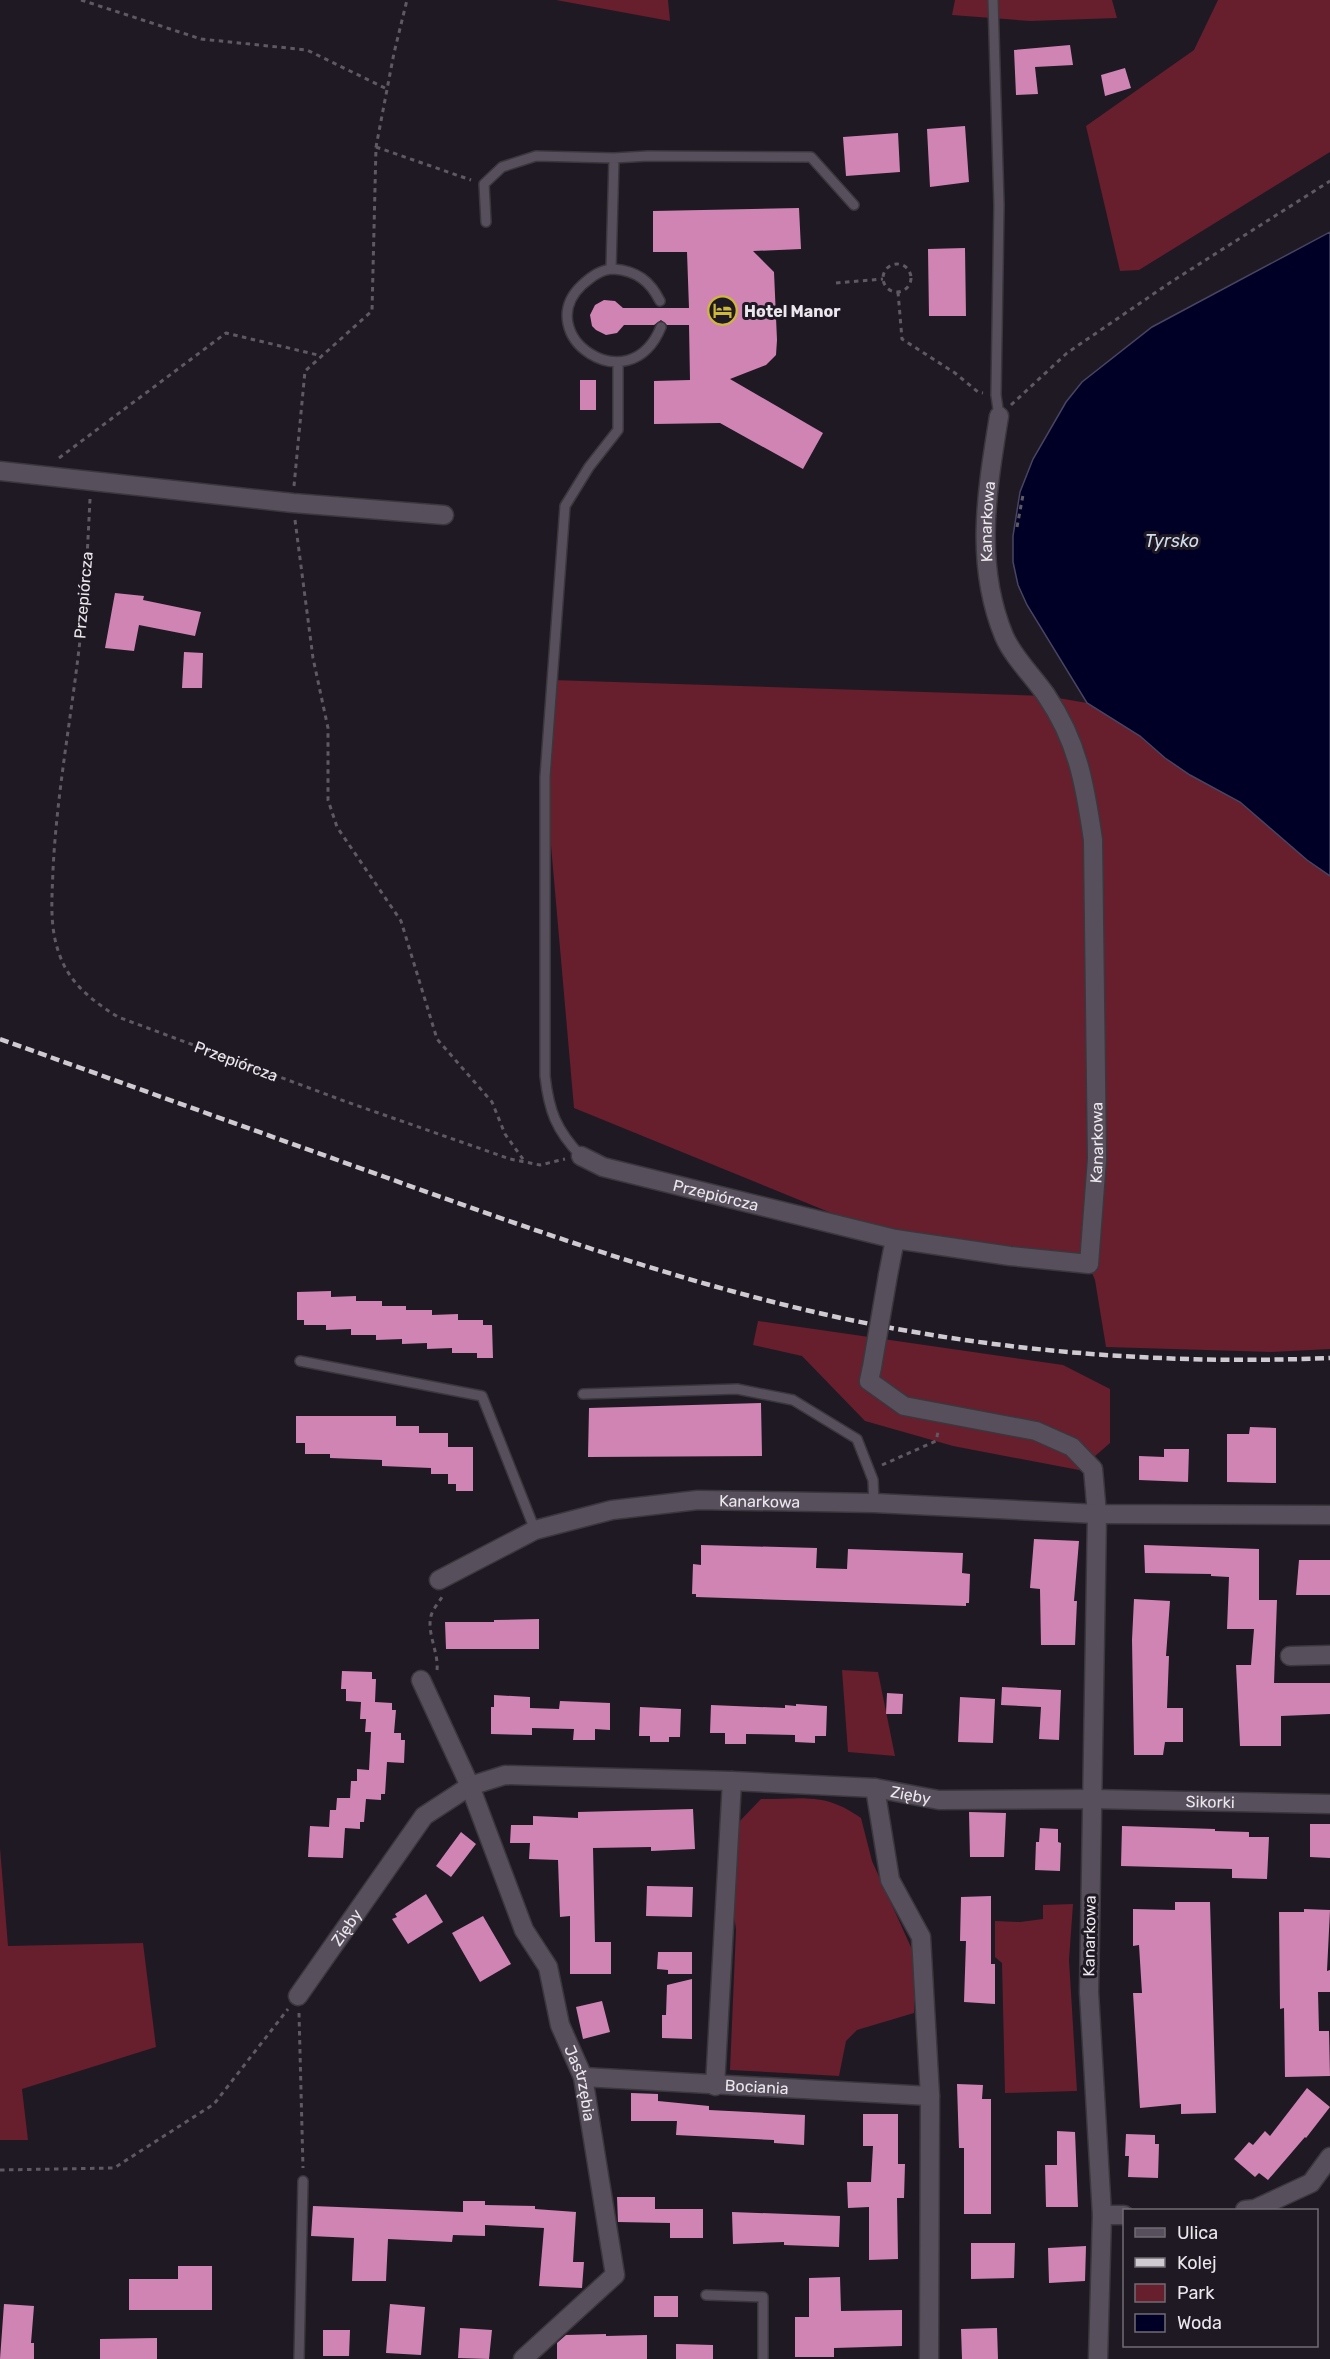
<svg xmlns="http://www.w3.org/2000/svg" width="1330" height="2359" viewBox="0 0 1330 2359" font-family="Rubik,sans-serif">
  <rect width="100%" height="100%" fill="#1f1923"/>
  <path fill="#671e2d" d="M556,0H668L670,21Z
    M955,0H1112L1117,18L1030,21L952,15Z
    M1218,0H1330V152L1139,270L1120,271L1086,126L1194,50Z
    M552,680L1047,696L1087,703L1102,711L1140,736L1165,758L1240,802L1307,860L1330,876V1349L1272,1352L1106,1347L1095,1280L1088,1264L895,1239L574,1108L545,777Z
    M758,1321L1063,1365L1110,1389V1443L1079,1470L953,1446L865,1421L802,1356L753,1345Z
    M842,1670L878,1672L895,1756L848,1752Z
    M761,1799C803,1799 825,1792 861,1818L872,1861L915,1956L914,2013L857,2030L846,2041L839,2076L730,2070L736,1929L731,1896L736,1825Z
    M0,1848L8,1946L143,1943L156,2047L22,2089L28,2140H0Z
    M1073,1904L1069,1960L1077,2091L1005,2093L1002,1963L995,1957V1921L1020,1922L1043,1919V1905Z"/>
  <path fill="#000026" stroke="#474562" stroke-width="1.5" d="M1330,232V876L1307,860L1240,802L1190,775L1165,758L1140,736L1087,703L1027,605L1018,585L1013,562V536L1020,492L1033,459L1066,402L1082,382L1152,327Z"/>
  <path fill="#d084b3" d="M1070,45L1073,65L1035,67L1038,94L1016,95L1014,50Z
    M1125,68L1131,88L1105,96L1101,75Z
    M965,126L969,182L930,187L927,129Z
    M898,133L900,172L846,176L843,137Z
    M799,208L801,249L753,251L774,272L777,340L776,355L766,365L730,379L823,433L803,469L720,423L654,424V381L690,380L689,325H667L661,320L654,325H624L617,333L606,335L596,330L592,326L590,315L595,305L604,300L615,301L623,308H689L687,252H653V211Z
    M965,248L966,316H929L928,249Z
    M580,380H596V410H580Z
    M115,593L144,596L143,600L201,612L195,636L139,625L134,651L105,648Z
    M184,652L203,653L202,688H182Z
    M331,1291V1297L356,1296V1301H382V1306H406V1310H432V1315L458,1314V1320H483V1325H492L493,1358H477V1353H452V1348L427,1349V1343L402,1344V1339L376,1340V1335H351V1329L326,1330V1325H304V1320H297V1292Z
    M761,1403L762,1456L588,1457L589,1408Z
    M296,1416H396V1426H419V1433H448V1447H473V1491H456V1484H448V1474H431V1468L382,1466V1460L330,1458V1454H305V1443H296Z
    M1250,1427L1276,1428V1483L1227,1482V1434H1249Z
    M1164,1449H1189L1188,1482L1139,1480V1456L1164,1457Z
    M1034,1539L1079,1541L1074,1601H1077L1075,1645H1041L1040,1589L1030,1588Z
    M701,1545L817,1548L816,1568L847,1569L848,1549L963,1553L962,1573L970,1574L969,1603H966V1606L696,1597V1594H692L693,1564L701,1565Z
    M1144,1545L1259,1549V1600H1277L1274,1683H1330V1714L1281,1716V1746H1240L1236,1665H1251L1254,1629H1227L1229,1577L1211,1576V1574L1145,1573Z
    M1299,1560H1330V1595H1296Z
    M1134,1599L1170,1601L1166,1656H1169L1167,1708H1183V1742H1165L1163,1755H1134L1132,1640Z
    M539,1619V1649H446L445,1622H494V1620Z
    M342,1671L372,1672V1679H376L375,1702L392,1703V1710H396L394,1733H401V1740H405L404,1763L387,1762L385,1794H381V1800L366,1799L364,1822H360V1829L345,1828L343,1858L308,1857L310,1826L329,1827L330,1810H336L337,1798H350L351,1781H357V1769L369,1770L371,1732H365L366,1719H360L361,1702L346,1701V1689H341Z
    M1002,1687L1061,1690L1059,1740L1039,1739L1041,1707L1001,1705Z
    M887,1693L903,1694L902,1714H886Z
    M494,1695L530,1697V1708L559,1709L560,1701L610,1703V1730L595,1729V1740H573L574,1729L532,1728V1735L491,1734V1707H494Z
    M960,1697L995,1699L993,1743L958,1742Z
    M796,1704L827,1706L826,1736H815V1743L795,1742V1735L746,1734V1744H725V1733H710L711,1705L785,1708V1705L796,1706Z
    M640,1707L681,1709L680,1737H669V1742H650V1736H639Z
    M693,1809L695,1849L651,1851V1847L593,1848L595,1942H611V1974H570V1916L560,1917L558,1860L529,1859L530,1843H510L511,1825H533V1816L578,1818V1812Z
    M969,1812L1006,1813L1004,1857H970Z
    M1310,1824H1330V1858L1310,1857Z
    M1122,1826L1215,1829V1831L1249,1832V1837H1269L1267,1879L1232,1878V1869L1121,1866Z
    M1040,1828L1058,1829V1842L1061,1843L1060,1871L1035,1870L1036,1842H1039Z
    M461,1832L476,1844L451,1877L436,1866Z
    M647,1886L693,1887L692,1917L646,1916Z
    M426,1894L443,1922L408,1944L392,1919L397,1917L395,1914Z
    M991,1896V1964H995V2004L964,2002L966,1941H960L961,1897Z
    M1175,1902H1210L1216,2113L1181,2114V2104L1140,2108L1133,1993H1142L1139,1945L1133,1946V1909L1175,1910Z
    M1304,1909L1330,1910L1327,1971L1330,1970V1992H1318L1319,2031H1329L1330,2076L1285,2077L1284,2008L1280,2009L1279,1912H1304Z
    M483,1916L511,1964L480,1982L452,1933Z
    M658,1952H692V1974H668V1970L657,1969Z
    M692,1979V2039L662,2038V2015H666L667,1985Z
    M602,2001L610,2032L583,2039L576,2007Z
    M957,2084L983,2085L982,2099H991V2214H964V2148H959Z
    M1307,2088L1330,2107L1306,2138L1305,2137L1268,2180L1259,2173L1255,2177L1234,2159L1249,2142L1253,2145L1265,2131L1270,2136Z
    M631,2093L658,2094V2101L709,2106V2110L805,2115L804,2145L774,2143V2140L676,2135L677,2121H631Z
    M863,2114H898V2164H905L904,2198H897L898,2259L869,2260V2207L848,2208L847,2182H871L873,2146H863Z
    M1057,2131L1075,2132L1078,2207H1046L1045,2165H1057Z
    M1126,2134L1155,2135V2144H1159L1158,2178L1128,2177L1129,2156H1125Z
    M617,2197H655V2209H703V2238H670V2223L618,2222Z
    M463,2201H485V2205L535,2206V2209L576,2212L573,2262H584L582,2288L539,2286L544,2228L485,2225V2236L453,2235L452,2242L388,2239L386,2281H352L354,2238L311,2236L313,2206L463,2212Z
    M732,2212L840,2216L839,2247L784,2245V2242L733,2244Z
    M971,2243H1015L1014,2278L971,2279Z
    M1086,2246L1085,2281L1049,2283L1048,2248Z
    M178,2266H212V2310H129V2279H178Z
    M840,2277L841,2311L902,2310V2346L834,2348V2357H795V2317H809V2278Z
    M654,2296H678V2317H654Z
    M4,2304L34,2306L31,2343H34V2359H0Z
    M390,2304L425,2307L421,2355L386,2353Z
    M460,2328L492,2330L489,2359L458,2358Z
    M997,2328L998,2359H962L961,2329Z
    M323,2330H350L349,2356H323Z
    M606,2334V2336L647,2335V2359H557V2343L566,2335Z
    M157,2338V2359H100V2339Z
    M676,2344L713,2345V2359H676Z"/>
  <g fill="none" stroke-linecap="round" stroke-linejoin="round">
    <defs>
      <path id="service" d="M993,0L999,205L996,395L999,416
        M486,222L484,184L502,167L536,156L614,158
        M611,269L614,158L648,156L811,157L854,205
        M660,301C650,281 637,271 614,269C601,269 591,277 582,285C530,334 629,405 661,327
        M581,1156C556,1130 549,1111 545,1076V777L565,506L589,467L618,430V362
        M300,1361L482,1396L535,1530
        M583,1394L737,1389L793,1400L857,1439L873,1480L874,1503
        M706,2295L763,2297V2359
        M299,2359L303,2181"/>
      <g id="minor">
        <path d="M0,471L293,503L444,515"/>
        <path id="s2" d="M581,1156L603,1167L895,1239"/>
        <path id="s3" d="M888,1275L895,1239L1010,1256L1089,1264L1097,1159L1093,840C1085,785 1078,742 1046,695C1033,676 1013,657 1004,636C974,563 987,491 999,416"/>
        <path d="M872,1367L869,1381L904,1406L1036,1431L1072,1447L1093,1469L1097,1514L1089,1992L1102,2215L1098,2359"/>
        <path id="s4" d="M439,1580L535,1530L612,1510L698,1500L874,1503L1097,1514L1330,1515"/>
        <path d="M1290,1656L1330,1655"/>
        <path id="s5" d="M421,1680L470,1786L524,1930L548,1967L560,2025L583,2077L615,2275L523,2359"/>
        <path d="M875,1788L890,1880L921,1937L930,2096L929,2359"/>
        <path id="s6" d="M298,1996L424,1816L470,1786L505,1775L732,1781L875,1788L939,1800L1091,1799L1330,1804"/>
        <path id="s7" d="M583,2077L930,2096"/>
        <path d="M715,2086L732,1781"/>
        <path d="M1245,2210L1255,2209L1311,2183L1330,2157"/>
        <path d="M1102,2215H1124"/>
      </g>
    </defs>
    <use href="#service" stroke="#3b373e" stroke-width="12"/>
    <use href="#minor" stroke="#3b373e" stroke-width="21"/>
    <g stroke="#5e5962" stroke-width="3" stroke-dasharray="4.5 4.5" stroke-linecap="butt">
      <path d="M81,0L201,39L307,50L387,89"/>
      <path d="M376,147L471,180"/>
      <circle cx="897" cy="278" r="14"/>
      <path d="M836,283L883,279"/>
      <path d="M898,292L902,339L955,373L978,392L983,393"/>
      <path d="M1011,405L1067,353L1171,282L1330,181"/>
      <path d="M59,458L226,333L322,356"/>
      <path d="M294,486L305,371L372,311L376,147L394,53L407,0"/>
      <path id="s1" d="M90,499C88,540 86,581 82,621C74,704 57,787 53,870C52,899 49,928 60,956C70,984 94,1002 118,1017L347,1102L510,1159L540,1165L565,1159"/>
      <path d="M295,520L313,658L328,728V800L337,827L401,921L437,1039L492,1102L505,1134L525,1162"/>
      <path d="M1017,527L1023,495"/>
      <path d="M882,1465L936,1441L938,1432"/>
      <path d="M437,1670C439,1652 425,1630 432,1613C434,1608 439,1602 442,1597"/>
      <path d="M299,2013L303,2168"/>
      <path d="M0,2170L114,2168L214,2104L288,2009"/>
    </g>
    <use href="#service" stroke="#57505c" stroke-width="9"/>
    <use href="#minor" stroke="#57505c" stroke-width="18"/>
    <path stroke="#cfcad1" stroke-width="4.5" stroke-dasharray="9 4.5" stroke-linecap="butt" d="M0,1039C128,1085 256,1131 385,1177C535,1231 685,1284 841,1318C1001,1352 1167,1365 1330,1358"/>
    <defs>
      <path id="minor-bridge" d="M872,1367L888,1275"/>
    </defs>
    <use href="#minor-bridge" stroke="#3b373e" stroke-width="21" stroke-linecap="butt"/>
    <use href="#minor-bridge" stroke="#57505c" stroke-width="18"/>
  </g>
  <defs>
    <symbol id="hotel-ring" viewBox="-11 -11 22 22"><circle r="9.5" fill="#1f1923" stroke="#ceb837" stroke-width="1.5"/><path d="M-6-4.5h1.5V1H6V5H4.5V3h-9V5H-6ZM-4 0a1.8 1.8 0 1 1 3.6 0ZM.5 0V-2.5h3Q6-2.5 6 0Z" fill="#ceb837"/></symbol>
  </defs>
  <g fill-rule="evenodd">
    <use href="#hotel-ring" x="706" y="294" width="33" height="33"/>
  </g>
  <g text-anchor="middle" stroke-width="6" stroke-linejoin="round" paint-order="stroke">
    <g font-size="16" font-weight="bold" fill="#ece7ee" stroke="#1f1923" text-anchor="start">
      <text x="744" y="317">Hotel Manor</text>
    </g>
    <g font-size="16" fill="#ece7ee" stroke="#1f1923">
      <text dy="6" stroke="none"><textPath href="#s3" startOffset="1000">Kanarkowa</textPath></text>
      <text transform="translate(83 595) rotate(-85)" y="6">Przepiórcza</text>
      <text dy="6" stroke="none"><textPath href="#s1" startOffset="672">Przepiórcza</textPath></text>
      <text dy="6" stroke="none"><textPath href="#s3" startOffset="354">Kanarkowa</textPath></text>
      <text dy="6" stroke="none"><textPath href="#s2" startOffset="141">Przepiórcza</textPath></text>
      <text dy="6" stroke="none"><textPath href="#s4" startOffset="336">Kanarkowa</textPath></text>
      <text dy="6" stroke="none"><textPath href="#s6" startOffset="718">Zięby</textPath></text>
      <text dy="6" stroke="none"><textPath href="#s6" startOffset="1018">Sikorki</textPath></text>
      <text dy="6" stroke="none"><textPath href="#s6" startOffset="84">Zięby</textPath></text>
      <text transform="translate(1089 1936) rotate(-89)" y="6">Kanarkowa</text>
      <text dy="6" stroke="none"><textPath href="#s5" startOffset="436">Jastrzębia</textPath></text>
      <text dy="6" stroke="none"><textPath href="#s7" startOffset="174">Bociania</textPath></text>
    </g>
    <g font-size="18" font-style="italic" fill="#cfdcee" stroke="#1f1923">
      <text x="1172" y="547">Tyrsko</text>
    </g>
  </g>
  <rect x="1123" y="2209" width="195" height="138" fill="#1f1923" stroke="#716b74" stroke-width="1.5"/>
  <rect x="1135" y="2228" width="30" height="9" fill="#57505c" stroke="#716b74" stroke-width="1.5"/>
  <text x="1177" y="2239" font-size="18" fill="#ece7ee">Ulica</text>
  <rect x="1135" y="2258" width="30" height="9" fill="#cfcad1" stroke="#716b74" stroke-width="1.5"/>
  <text x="1177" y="2269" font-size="18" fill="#ece7ee">Kolej</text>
  <rect x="1135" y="2284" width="30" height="18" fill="#671e2d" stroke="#716b74" stroke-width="1.5"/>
  <text x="1177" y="2299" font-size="18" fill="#ece7ee">Park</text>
  <rect x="1135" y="2314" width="30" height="18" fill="#000026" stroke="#716b74" stroke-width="1.5"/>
  <text x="1177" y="2329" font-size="18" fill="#ece7ee">Woda</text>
</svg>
